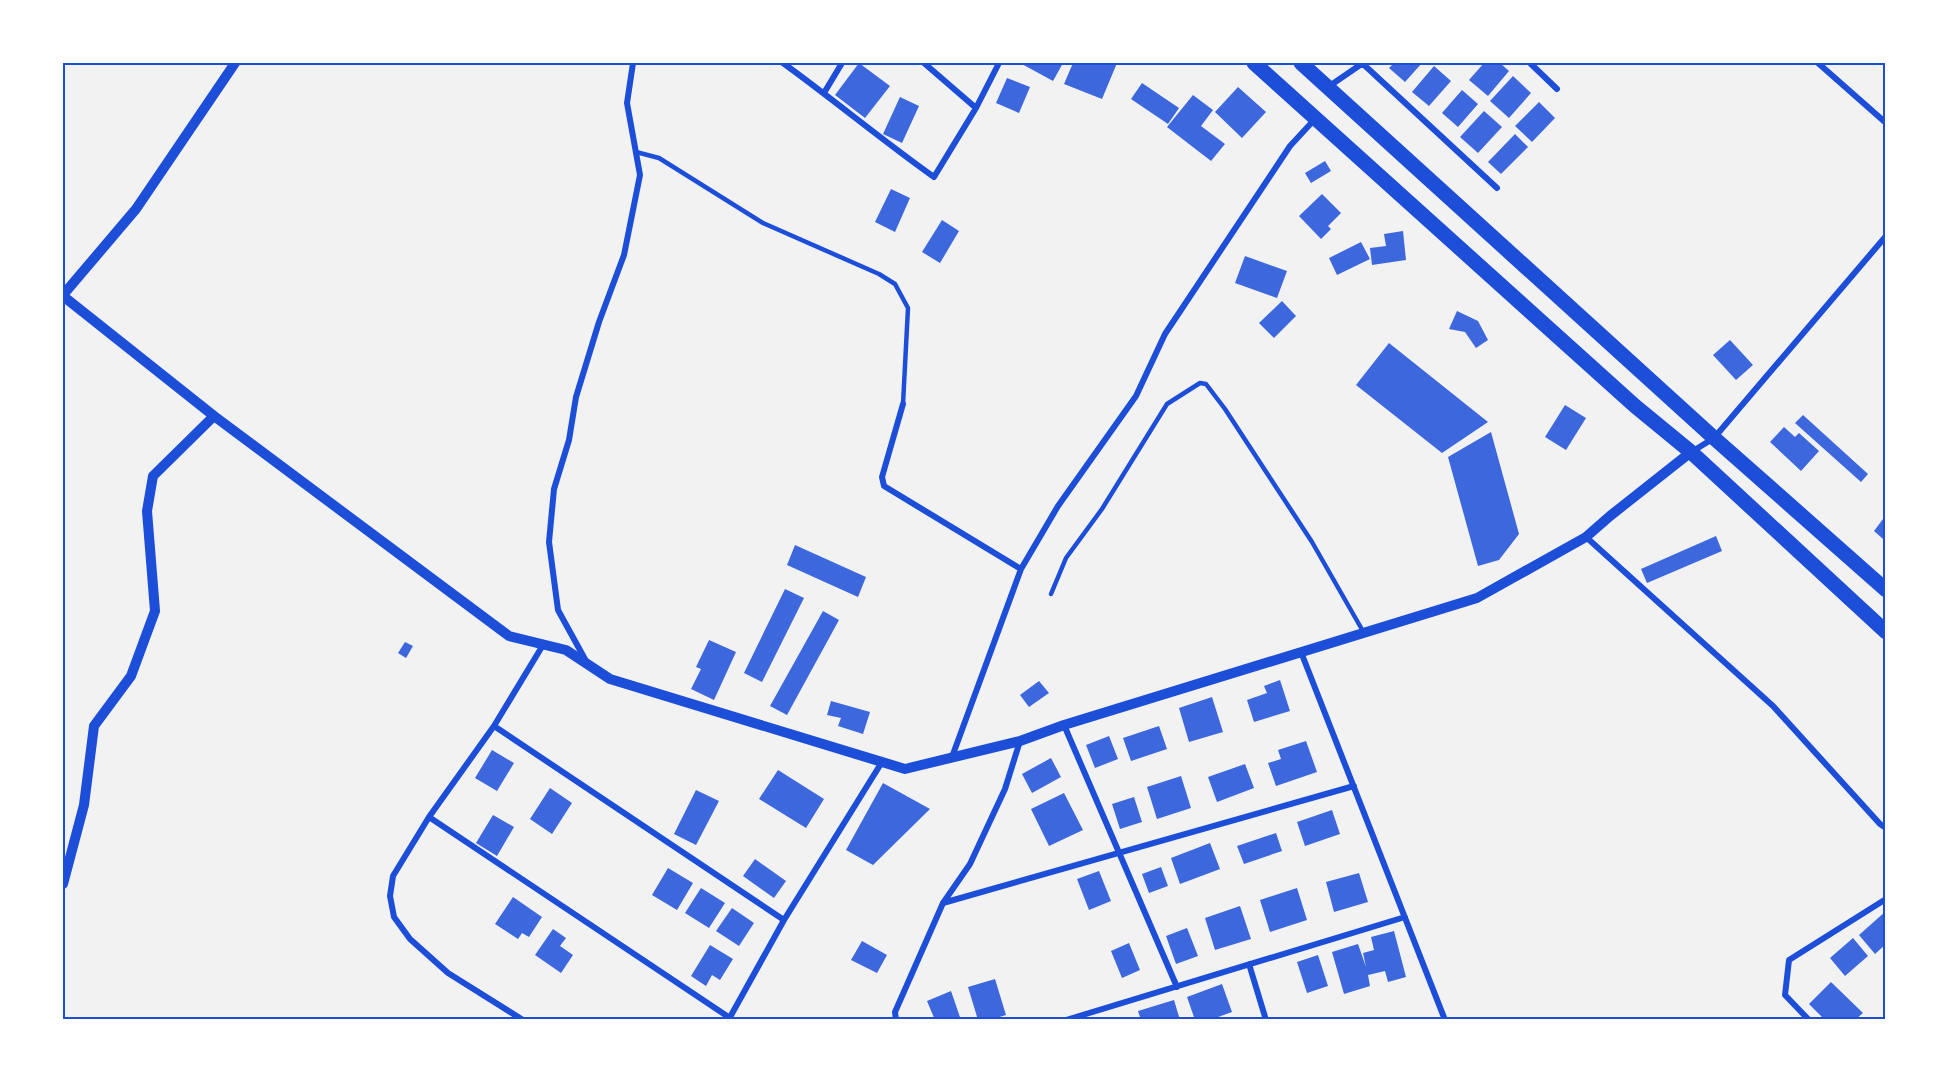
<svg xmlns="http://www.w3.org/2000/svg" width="1949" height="1083" viewBox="0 0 1949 1083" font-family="'PT Sans Narrow',sans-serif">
  <rect width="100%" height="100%" fill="#f2f2f2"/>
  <path fill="#3d67dc" d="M859,63L890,86L865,118L835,95Z
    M1020,63H1063L1053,81Z
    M1073,63H1117L1102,99L1064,84Z
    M1394,63H1422L1405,82L1389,68Z
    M1484,63H1500L1509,71L1488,96L1469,80Z
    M1434,66L1451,81L1429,106L1412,92Z
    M1513,76L1531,93L1509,118L1490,101Z
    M1007,78L1030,87L1019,113L996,103Z
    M1142,83L1179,108L1168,124L1131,99Z
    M1238,87L1266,112L1242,138L1215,112Z
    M1462,90L1478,104L1458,127L1442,113Z
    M1193,95L1213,110L1201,126L1225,144L1211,161L1167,127Z
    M900,97L919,106L902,143L883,134Z
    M1539,102L1555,118L1532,142L1515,126Z
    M1484,111L1502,127L1478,153L1460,137Z
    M1515,134L1528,147L1501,174L1488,162Z
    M1325,161L1331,171L1311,183L1305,173Z
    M891,189L910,198L895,232L875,222Z
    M1322,194L1341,213L1328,226L1331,229L1321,239L1299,216Z
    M942,220L959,231L940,263L922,252Z
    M1403,231L1406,260L1372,265L1370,248L1386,246L1384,234Z
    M1361,242L1370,259L1337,275L1329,258Z
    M1245,256L1287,271L1277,298L1235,283Z
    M1282,301L1296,316L1274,338L1259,323Z
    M1457,311L1478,321L1488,340L1476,348L1465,332L1449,329Z
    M1730,340L1753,365L1736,380L1713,355Z
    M1389,343L1488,422L1442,453L1356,385Z
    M1565,405L1586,418L1566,450L1545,437Z
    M1803,415L1868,474L1861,482L1795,423Z
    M1784,427L1795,437L1799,433L1819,451L1801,471L1770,442Z
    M1491,432L1519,534L1499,560L1478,566L1448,457Z
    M1886,515V535L1883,539L1874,531Z
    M1716,536L1722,551L1647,583L1641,569Z
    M795,545L866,577L858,597L787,565Z
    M785,589L804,598L762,682L744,673Z
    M823,611L839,620L787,715L770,706Z
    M709,640L736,652L714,700L691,689L701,669L696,667Z
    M405,642L413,646L406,658L398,653Z
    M1280,680L1290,711L1254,722L1247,700L1267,693L1264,686Z
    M1039,681L1049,693L1029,707L1020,695Z
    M1212,697L1223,732L1189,742L1179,708Z
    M831,701L870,712L863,734L838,726L841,718L827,715Z
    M1159,726L1167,749L1131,761L1123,738Z
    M1109,736L1118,759L1095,768L1086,745Z
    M1306,741L1317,772L1276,786L1268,763L1281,759L1278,750Z
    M492,750L514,763L497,791L475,778Z
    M1051,758L1061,777L1032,793L1022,774Z
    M1245,764L1254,788L1217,802L1208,777Z
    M778,770L824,799L806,828L759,799Z
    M1181,776L1191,808L1157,819L1147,787Z
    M883,783L930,809L873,865L846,850Z
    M550,788L572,803L552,834L530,819Z
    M696,790L719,801L696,845L674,834Z
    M1064,793L1083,830L1049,846L1031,809Z
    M1134,797L1142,822L1120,829L1112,804Z
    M1332,810L1340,834L1305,846L1297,822Z
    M493,815L514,827L497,856L476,843Z
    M1276,833L1282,851L1244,864L1237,846Z
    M1210,843L1220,869L1180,884L1171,858Z
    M755,859L786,881L774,898L743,876Z
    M1161,867L1168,886L1149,893L1142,874Z
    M668,868L693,883L677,910L652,895Z
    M1099,871L1111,901L1089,910L1077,879Z
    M1359,873L1368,902L1334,912L1326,882Z
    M701,888L725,903L709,928L685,913Z
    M1297,888L1307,920L1270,932L1260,900Z
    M513,897L542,917L529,937L522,933L518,939L495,924Z
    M1240,906L1251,939L1215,950L1205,918Z
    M732,908L754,923L739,946L716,931Z
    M1886,911V944L1875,954L1859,935Z
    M1187,928L1198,956L1176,964L1166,936Z
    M553,929L566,938L560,946L573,955L561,973L535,955Z
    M1394,931L1406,977L1388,982L1385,971L1368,975L1370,986L1344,994L1332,952L1358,944L1366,967L1363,953L1374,950L1371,937Z
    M1853,938L1868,956L1845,976L1830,958Z
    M862,941L887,955L877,973L851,960Z
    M1129,943L1140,970L1122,978L1111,951Z
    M710,945L733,959L720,980L712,975L706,986L691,976Z
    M1318,955L1328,986L1307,993L1297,962Z
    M995,979L1006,1015L990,1020H978L968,987Z
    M1831,982L1863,1013L1855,1020H1825L1809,1004Z
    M1222,984L1232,1012L1210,1020H1195L1187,997Z
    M951,991L961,1020H935L927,1001Z
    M1174,1000L1180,1020H1141L1138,1011Z"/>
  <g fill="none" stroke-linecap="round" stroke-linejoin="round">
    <path stroke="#1d4ed8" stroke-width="4.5" d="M636,152L659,158L763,223L879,274L895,284L908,308L903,404
      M1051,594L1066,558L1102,509L1167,404L1200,383L1206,384L1225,409L1312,542L1364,633"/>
    <path stroke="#1d4ed8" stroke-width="6" d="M783,63C834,100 882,140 934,177L976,108L999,63
      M924,63L976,108
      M1362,63L1497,188
      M1530,63L1557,89
      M1818,63L1886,123
      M1328,87L1363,63
      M824,93L842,63
      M903,404L882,477L884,486L1021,569
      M1693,451L1714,438L1886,236
      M1586,537L1773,706L1880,824L1886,828
      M1301,652L1445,1020
      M586,661L558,610L549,542L554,489L569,440L576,397L599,322L624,255L640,175L627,103L633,63
      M1064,725L1177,987
      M494,726L784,920
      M952,757L1021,569L1058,506L1136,396L1165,334L1290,146L1315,119
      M429,817L730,1018
      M943,903L1354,786
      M1249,964L1266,1020
      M729,1019L784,920L882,762
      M523,1020L448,973L410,939L394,917L390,896L393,876L429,817L494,726L543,645
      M896,1020L895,1012L943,903L970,864L1005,789L1020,741
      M1066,1020L1405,917
      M1809,1020L1785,995L1789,960L1886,899"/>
    <path stroke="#1d4ed8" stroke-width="10" d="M63,295L136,209L235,63
      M63,296L214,416L509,636L566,650L610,679L905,769L1020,741L1064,725L1477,598L1586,537L1610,516L1691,452
      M63,884L84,805L94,726L131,676L155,611L147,511L153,476L214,416"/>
    <path stroke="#1d4ed8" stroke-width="15" d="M1254,63L1635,406L1691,452L1886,632
      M1301,63L1714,438L1886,590"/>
  </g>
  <rect width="1949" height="1083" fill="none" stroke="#ffffff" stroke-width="129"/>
  <rect x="64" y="64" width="1820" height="954" fill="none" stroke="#1d4ed8" stroke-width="2"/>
</svg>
